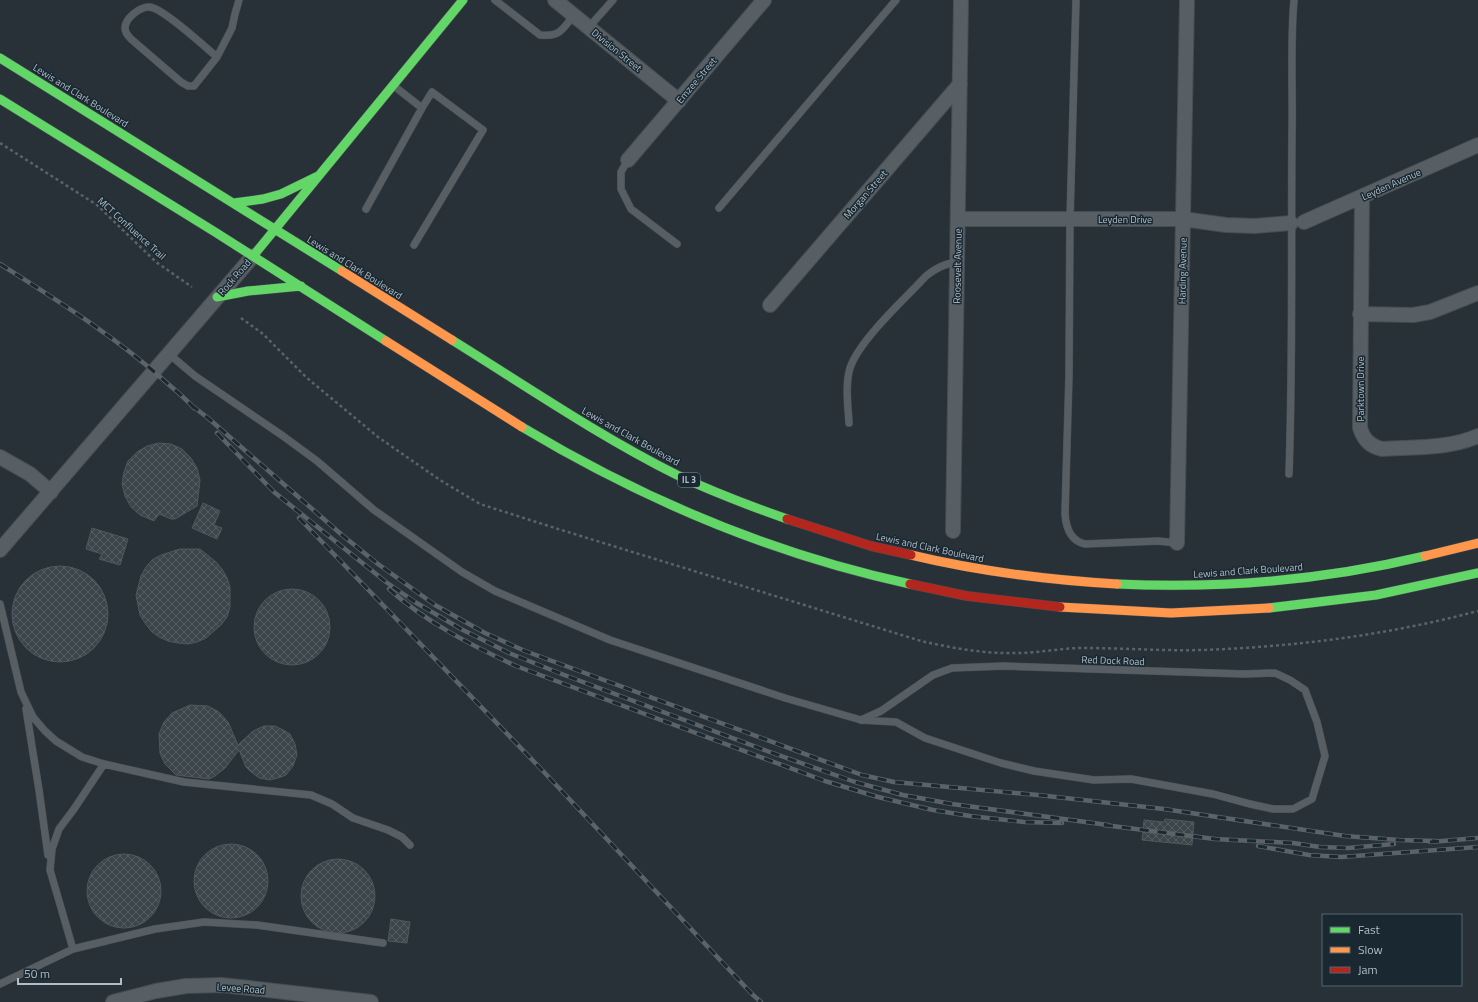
<svg xmlns="http://www.w3.org/2000/svg" width="1478" height="1002" viewBox="0 0 1478 1002" font-family="'Titillium Web',sans-serif">
  <defs>
    <pattern id="building-cross-hatch" width="8" height="8" patternUnits="userSpaceOnUse"><rect width="8" height="8" fill="#3c454a"/><path d="M0 0l8 8M0 8l8-8" fill="none" stroke="#565e63"/></pattern>
  </defs>
  <rect width="100%" height="100%" fill="#273137"/>
  <path fill="url(#building-cross-hatch)" stroke="#4f585f" d="M159,443L171,444L182,449L191,458L197,468L200,480L197,506L175,519H171L159,514L154,521L140,515L131,507L125,496L122,484L124,472L128,461L137,452L147,446Z
    M203,503L220,511L214,525L222,528L217,539L192,528Z
    M92,528L128,539L120,565L99,559L102,554L86,549Z
    M180,549H200L216,562L222,569L227,578L230,587V607L227,617L221,625L206,638L197,642L188,644L178,643L168,641L159,637L151,631L145,623L140,615L136,595L141,576L146,567L152,560L161,555Z
    M12 614a48 48 0 1 1 96 0a48 48 0 1 1-96 0Z
    M254 627a38 38 0 1 1 76 0a38 38 0 1 1-76 0Z
    M190,705L208,706L219,712L228,722L238,745L253,731L264,726H275L285,731L290,734L295,744L297,755L293,766L286,775L281,777L270,780L259,778L250,771L246,767L239,750L225,768L215,776L209,779L176,775L165,764L160,753L159,734L164,722L172,713Z
    M1165,819L1194,822L1192,845L1142,840L1144,820L1164,822Z
    M194 881a37 37 0 1 1 74 0a37 37 0 1 1-74 0Z
    M87 891a37 37 0 1 1 74 0a37 37 0 1 1-74 0Z
    M301 896a37 37 0 1 1 74 0a37 37 0 1 1-74 0Z
    M391,919L410,922L407,943L388,941Z"/>
  <g fill="none" stroke-linecap="round" stroke-linejoin="round">
    <defs>
      <path id="lane" d="M495,0L540,35C560,37 562,30 574,15
        M1076,0L1070,219L1069,375L1065,514C1066,528 1071,541 1085,544L1158,541L1177,543
        M589,27L613,0
        M217,57C205,47 162,7 149,7C140,7 125,18 125,28C125,33 128,36 131,39L181,82L188,86H194L217,57L232,28L235,14L239,0
        M394,86L422,108L432,92L483,130L414,245
        M628,160L621,172V189L631,209L677,244
        M719,208L896,0
        M366,209L422,108
        M169,354L195,376L283,436L317,461L374,510L462,572L495,591L610,640L785,698L861,720L896,722L925,738L1001,763L1034,771L1094,780L1131,779L1213,794L1250,804L1273,809H1293L1312,799L1325,756L1317,722L1305,690L1290,680L1275,673L1244,674L1004,666L952,668L933,675L881,711L861,720
        M849,423C848,406 845,385 850,368C860,339 905,299 926,276C936,268 944,264 957,262
        M1289,474C1293,360 1291,247 1292,134C1293,89 1290,45 1294,0
        M0,604L21,692L33,717L45,731L56,741L82,757L104,764L184,782L311,795L332,804L353,818L388,830L402,837L410,845
        M26,709L39,790L48,855
        M73,949L50,870L52,849L59,829L74,809L104,764
        M0,984L73,949L155,929L204,922L257,925L383,943"/>
      <path id="street" d="M555,0L679,101
        M628,160L764,0
        M1362,197L1360,428C1364,440 1370,446 1382,449C1414,447 1448,449 1478,436
        M958,219H1183L1226,225L1255,226L1291,223
        M1304,222L1478,145
        M770,305L960,84
        M1360,314L1413,315L1430,312L1478,293
        M0,457L30,474L51,492
        M953,531L961,0
        M1177,543L1187,0
        M0,550L253,256
        M113,1002L156,991L186,986L221,985L250,988L371,1002"/>
      <path id="fast" d="M0,58L342,271
        M0,99L215,232L386,341
        M234,203L263,199L281,194L318,176
        M253,256L463,0
        M217,297L248,291L301,286
        M452,340C526,386 599,436 677,475C713,492 750,506 787,519
        M522,427C644,500 771,554 910,584
        M1117,584C1220,589 1325,580 1425,556
        M1269,608L1376,595L1478,573"/>
      <path id="slow" d="M342,271L452,340
        M386,341L522,427
        M911,555C978,571 1047,580 1117,584
        M1425,556L1478,543
        M1060,607L1171,613L1269,608"/>
      <path id="jam" d="M787,519L871,546L911,555
        M910,584L967,596L1060,607"/>
    </defs>
    <use href="#lane" stroke="#464d51" stroke-width="8"/>
    <use href="#street" stroke="#464d51" stroke-width="16"/>
    <use href="#fast" stroke="#464d51" stroke-width="10"/>
    <use href="#slow" stroke="#464d51" stroke-width="10"/>
    <use href="#jam" stroke="#464d51" stroke-width="10"/>
    <path stroke="#5a6368" stroke-width="2.5" stroke-dasharray="3 3" stroke-linecap="butt" d="M0,143L97,205L156,262L192,287
      M241,318L263,334L307,378L378,437L440,480L480,504L558,529L921,641C952,648 985,654 1017,653C1039,653 1061,648 1083,648C1122,648 1161,651 1201,650C1294,647 1388,635 1478,611"/>
    <use href="#lane" stroke="#575f65" stroke-width="7"/>
    <use href="#street" stroke="#575f65" stroke-width="14"/>
    <use href="#fast" stroke="#63d668" stroke-width="9"/>
    <use href="#slow" stroke="#ff974d" stroke-width="9"/>
    <use href="#jam" stroke="#b3261e" stroke-width="9"/>
    <defs>
      <path id="rail" d="M0,264C58,301 116,337 167,383C176,391 186,399 194,408
        M191,405L208,418L342,535L378,564L435,605L485,633L525,651L862,775L894,782L1038,795L1164,809L1345,836L1399,840L1436,841
        M217,433L274,492L386,582L415,602L461,629L509,653L559,673L767,751L855,782L903,795L952,804L1108,825
        M299,518L543,771L752,994L761,1002
        M389,589C427,623 471,645 516,666L825,781L878,797L933,810L970,816L1024,822L1062,823
        M1104,825L1215,839L1293,843L1320,847L1348,848L1394,844
        M1430,842L1478,838
        M1258,846L1309,855L1341,857L1478,847"/>
    </defs>
    <use href="#rail" stroke="#5b6368" stroke-width="4.5"/>
    <use href="#rail" stroke="#1a2832" stroke-width="3" stroke-dasharray="9" stroke-linecap="butt"/>
  </g>
  <g text-anchor="middle" stroke-width="3" stroke-linejoin="round" paint-order="stroke">
    <rect fill="#1a2832" stroke="#83919c" stroke-width="1" x="678" y="473" width="22" height="14" rx="3"/>
    <g font-size="9" font-weight="bold" fill="#b0bec9">
      <text x="689" y="483">IL 3</text>
    </g>
    <g font-size="10" fill="#b0bec9" stroke="#1a2832">
      <text transform="translate(617 50) rotate(39)" y="4">Division Street</text>
      <text transform="translate(696 80) rotate(-50)" y="4">Emzee Street</text>
      <text transform="translate(81 95) rotate(32)" y="4">Lewis and Clark Boulevard</text>
      <text transform="translate(1391 184) rotate(-24)" y="4">Leyden Avenue</text>
      <text transform="translate(865 194) rotate(-49)" y="4">Morgan Street</text>
      <text x="1125" y="223">Leyden Drive</text>
      <text transform="translate(132 228) rotate(42)" y="4">MCT Confluence Trail</text>
      <text transform="translate(957 266) rotate(-89)" y="4">Roosevelt Avenue</text>
      <text transform="translate(355 267) rotate(32)" y="4">Lewis and Clark Boulevard</text>
      <text transform="translate(1182 271) rotate(-89)" y="4">Harding Avenue</text>
      <text transform="translate(234 277) rotate(-49)" y="4">Rock Road</text>
      <text transform="translate(1360 389) rotate(-90)" y="4">Parktown Drive</text>
      <text transform="translate(631 436) rotate(29)" y="4">Lewis and Clark Boulevard</text>
      <text transform="translate(930 547) rotate(12)" y="4">Lewis and Clark Boulevard</text>
      <text transform="translate(1248 570) rotate(-4)" y="4">Lewis and Clark Boulevard</text>
      <text transform="translate(1113 660) rotate(2)" y="4">Red Dock Road</text>
      <text transform="translate(241 988) rotate(4)" y="4">Levee Road</text>
    </g>
  </g>
  <rect x="1322" y="914" width="140" height="72" fill="#1a2832" stroke="#56646e"/>
  <rect x="1330" y="927" width="20" height="6" fill="#63d668" stroke="#56646e"/>
  <text x="1358" y="934" font-size="12" fill="#b0bec9">Fast</text>
  <rect x="1330" y="947" width="20" height="6" fill="#ff974d" stroke="#56646e"/>
  <text x="1358" y="954" font-size="12" fill="#b0bec9">Slow</text>
  <rect x="1330" y="967" width="20" height="6" fill="#b3261e" stroke="#56646e"/>
  <text x="1358" y="974" font-size="12" fill="#b0bec9">Jam</text>
  <path d="M18 978v6h103v-6" fill="none" stroke="#b0bec9" stroke-width="2"/>
  <text x="24" y="978" font-size="12" fill="#b0bec9" stroke="#1a2832" stroke-width="3" paint-order="stroke">50 m</text>
</svg>
